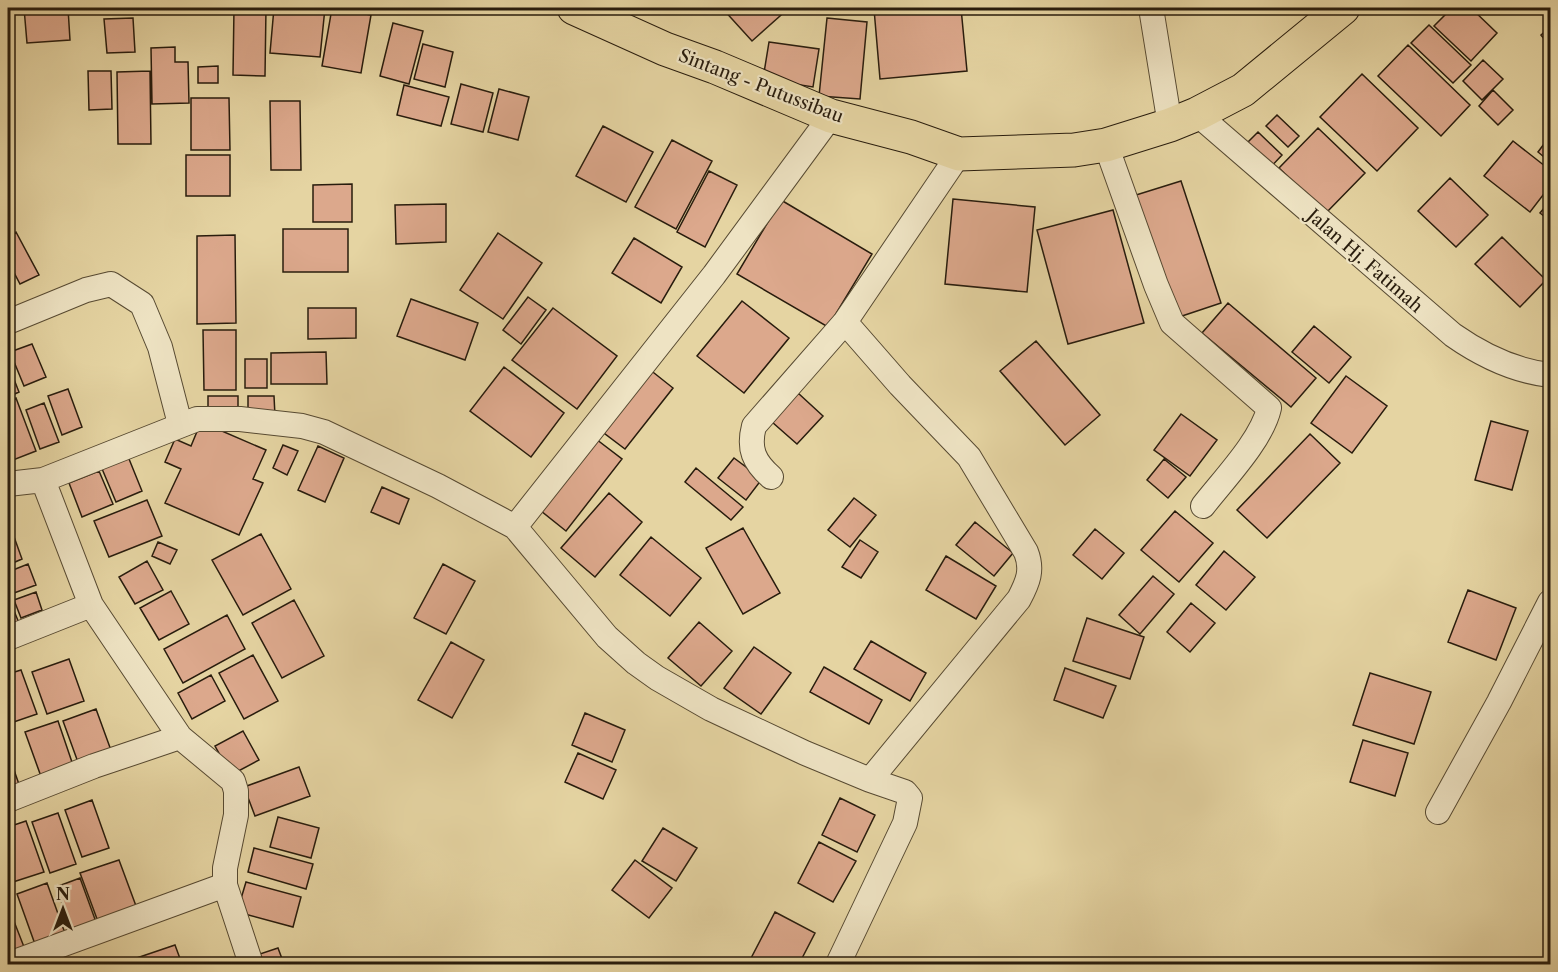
<svg xmlns="http://www.w3.org/2000/svg" width="1558" height="972" viewBox="0 0 1558 972" font-family="'Libre Caslon Text',serif">
  <rect width="100%" height="100%" fill="#e5d4a2"/>
  <filter id="stains"><feTurbulence type="fractalNoise" baseFrequency=".00333" numOctaves="4"/><feColorMatrix values="0 0 0 0 .2 0 0 0 0 .09 0 0 0 0 .02 0 0 0 .5 -.17"/></filter>
  <radialGradient id="worn" r=".72"><stop offset=".6" stop-color="#630" stop-opacity="0"/><stop offset="1" stop-color="#630" stop-opacity=".3"/></radialGradient>
  <path fill="#dca88c" stroke="#281c0d" stroke-width="1.5" d="M24,8H68L70,40L27,43Z
    M234,8H266L265,76L233,75Z
    M274,8H325L320,57L270,53Z
    M332,8L371,15L361,73L322,66Z
    M722,8H789L752,41Z
    M896,8H961L967,71L880,79L874,9Z
    M1452,8H1471L1497,33L1471,61L1434,26Z
    M133,18L135,52L107,53L104,19Z
    M827,18L867,22L860,99L819,96Z
    M393,23L423,31L409,84L380,76Z
    M1429,25L1471,65L1453,83L1411,43Z
    M1550,27V46L1541,35Z
    M769,42L819,49L813,87L763,79Z
    M423,44L453,52L445,87L414,79Z
    M1408,45L1470,105L1441,136L1378,76Z
    M175,47V62H188L189,103L152,104L151,48Z
    M1483,60L1503,79L1482,100L1463,81Z
    M218,66V83H198V67Z
    M88,71H111L112,109L89,110Z
    M150,71L151,144H118L117,72Z
    M1362,74L1418,128L1377,171L1320,117Z
    M461,84L493,93L483,132L451,124Z
    M404,85L449,97L441,126L397,115Z
    M499,89L529,97L518,140L488,132Z
    M1493,90L1513,110L1498,125L1479,106Z
    M191,98H229L230,150H191Z
    M270,101H300L301,170H271Z
    M1277,115L1299,136L1288,147L1266,126Z
    M603,126L653,152L626,202L576,176Z
    M1318,128L1365,173L1326,213L1279,168Z
    M1258,132L1282,155L1266,172L1242,148Z
    M1550,136V162L1538,152Z
    M672,140L712,161L676,229L635,207Z
    M1513,141L1550,170V186L1530,212L1484,176Z
    M186,155H230V196H186Z
    M709,171L737,185L705,247L677,232Z
    M1450,178L1488,215L1456,247L1418,211Z
    M1181,181L1221,303L1176,318L1136,195Z
    M352,184V222H313V185Z
    M953,199L1035,207L1027,292L945,284Z
    M781,200L872,254L828,327L737,274Z
    M1550,201V221L1540,213Z
    M446,204V242L396,244L395,205Z
    M1113,210L1144,323L1068,344L1037,230Z
    M283,229H348V272H283Z
    M16,232L39,275L20,284L8,261V237Z
    M498,233L542,263L503,319L460,290Z
    M235,235L236,323L197,324V236Z
    M1502,237L1546,280L1520,307L1475,264Z
    M634,238L682,267L661,303L612,273Z
    M528,297L546,310L521,344L503,330Z
    M411,299L478,323L465,360L397,336Z
    M742,301L789,338L744,393L697,356Z
    M1228,303L1316,378L1291,407L1202,333Z
    M308,308H356V338L308,339Z
    M553,308L617,356L577,409L512,360Z
    M1314,326L1351,357L1329,383L1292,352Z
    M203,330H236V390H204Z
    M1036,341L1100,415L1065,445L1000,371Z
    M32,344L46,377L24,386L10,352Z
    M326,352L327,384H271V353Z
    M245,359H267V388H245Z
    M8,364L19,392L8,397Z
    M644,365L673,388L625,449L596,427Z
    M504,367L564,413L531,457L470,411Z
    M1346,376L1387,406L1352,453L1311,423Z
    M68,389L82,427L62,435L48,396Z
    M798,393L823,416L797,444L772,422Z
    M208,396H238V415L208,416Z
    M248,396H274L275,416L248,417Z
    M16,398L36,451L8,462V401Z
    M44,403L59,442L40,449L26,410Z
    M1181,414L1217,440L1190,476L1154,450Z
    M1491,421L1528,431L1512,490L1475,480Z
    M201,422L266,450L253,479L263,483L239,535L165,503L181,469L165,462L175,439L191,446Z
    M1310,434L1340,463L1267,538L1237,510Z
    M592,436L622,459L566,531L536,507Z
    M283,445L298,451L287,475L273,468Z
    M318,446L344,458L325,502L298,490Z
    M127,454L142,491L116,502L100,464Z
    M734,458L762,479L746,500L718,478Z
    M1164,459L1186,477L1168,498L1147,480Z
    M696,468L743,507L731,520L685,482Z
    M99,471L113,504L82,517L69,483Z
    M382,487L409,499L399,524L371,512Z
    M609,493L642,522L595,577L561,548Z
    M854,498L876,515L850,547L828,530Z
    M147,500L162,536L109,557L94,521Z
    M1175,511L1213,543L1179,582L1141,550Z
    M8,520L22,559L8,565Z
    M975,522L1013,553L994,576L956,545Z
    M743,528L780,593L743,614L706,548Z
    M1095,529L1124,553L1102,579L1073,555Z
    M261,534L291,589L243,615L212,560Z
    M651,537L701,578L670,616L620,575Z
    M860,540L878,552L861,578L842,567Z
    M158,542L177,550L170,564L152,556Z
    M1224,551L1255,577L1226,610L1196,585Z
    M946,556L996,586L976,619L926,590Z
    M147,561L163,590L135,604L119,577Z
    M28,564L36,585L14,593L8,572Z
    M443,564L475,581L446,634L414,618Z
    M1153,576L1174,594L1140,634L1119,615Z
    M1468,590L1516,608L1496,660L1448,642Z
    M171,591L189,624L159,640L140,608Z
    M36,592L42,610L21,618L14,600Z
    M8,596L19,623L8,628Z
    M294,600L324,656L282,678L252,623Z
    M1191,603L1215,623L1190,652L1167,632Z
    M227,615L245,649L183,683L164,649Z
    M1087,618L1144,637L1130,679L1073,661Z
    M699,622L732,651L701,686L668,658Z
    M871,641L926,673L910,701L854,669Z
    M451,642L484,660L452,718L418,700Z
    M754,647L791,673L761,714L724,688Z
    M253,655L278,701L244,719L219,673Z
    M69,659L84,701L47,714L32,672Z
    M824,667L882,700L869,724L810,692Z
    M1065,668L1116,686L1103,718L1054,700Z
    M21,670L37,714L8,724V674Z
    M1370,673L1431,692L1414,744L1353,725Z
    M211,675L225,701L192,719L178,693Z
    M96,709L112,753L79,765L63,721Z
    M585,713L625,730L612,762L572,745Z
    M58,721L75,771L43,782L25,732Z
    M243,731L259,760L231,775L215,746Z
    M1363,740L1408,753L1395,796L1350,782Z
    M8,753L21,790L8,794Z
    M578,753L616,770L603,799L565,782Z
    M299,767L310,796L255,816L244,787Z
    M840,798L875,815L857,852L822,835Z
    M92,800L109,848L82,857L65,810Z
    M58,813L76,864L50,873L32,822Z
    M278,817L319,828L311,858L270,847Z
    M26,821L44,872L13,882L8,867V827Z
    M663,828L697,848L676,881L642,861Z
    M819,842L856,861L833,902L798,883Z
    M254,848L313,864L306,889L248,872Z
    M119,860L139,914L100,927L80,873Z
    M635,860L672,888L649,918L612,890Z
    M80,878L96,922L72,931L56,887Z
    M246,882L301,897L293,927L237,912Z
    M47,883L66,936L36,947L17,894Z
    M8,906L26,952L8,959Z
    M775,912L815,933L799,964H748Z
    M175,945L182,964H119Z
    M278,948L284,964H253L251,957Z"/>
  <g fill="none" stroke-linecap="round" stroke-linejoin="round">
    <defs>
      <path id="minor" d="M1151,8L1170,125
        M1197,114L1453,335C1483,356 1514,371 1550,375
        M1106,145L1156,285L1172,323L1269,408C1262,440 1223,480 1203,506
        M8,322L86,290L111,284L142,304L160,347L180,424
        M845,322L900,385L969,457L1026,552C1033,570 1028,582 1019,599L870,780
        M771,477C754,462 748,449 754,426L845,322L959,154
        M43,480L91,605L180,737L233,781L236,791V815L225,868V885L251,964
        M8,484L43,480L197,419H240L302,426L324,432L438,486L515,527L607,637L636,663L657,678L711,709L805,753L870,780L905,792L910,798L905,823L838,964
        M515,527L714,275L831,116
        M8,638L91,605
        M8,800L94,766L180,737
        M1438,812L1499,702L1550,602
        M9,964L225,885"/>
      <path id="trunk" d="M574,8L665,49L715,67L831,116L911,137L959,154L1074,150L1106,145L1170,125L1197,114L1243,90L1343,8"/>
    </defs>
    <use href="#minor" stroke="#574a32" stroke-width="26"/>
    <use href="#trunk" stroke="#281c0d" stroke-width="35"/>
    <use href="#minor" stroke="#eee3c3" stroke-width="24"/>
    <use href="#trunk" stroke="#e5d4a2" stroke-width="33"/>
  </g>
  <g text-anchor="middle" stroke-width="4.5" stroke-linejoin="round" paint-order="stroke">
    <g font-size="18" fill="#281c0d" stroke="#eee3c3">
      <text transform="translate(761 86) rotate(21)" y="6">Sintang - Putussibau</text>
      <text transform="translate(1365 261) rotate(41)" y="6">Jalan Hj. Fatimah</text>
    </g>
  </g>
  <rect width="1558" height="972" fill="none" stroke="#e5d4a2" stroke-width="30"/>
  <rect x="9" y="9" width="1540" height="954" fill="none" stroke="#281c0d" stroke-width="3"/>
  <rect x="15" y="15" width="1528" height="942" fill="none" stroke="#281c0d" stroke-width="1.5"/>
  <g transform="translate(63 909)" stroke="#eee3c3" stroke-width="4.5" paint-order="stroke">
  <path d="M0-4.5L10 22L0 15L-10 22Z" fill="#281c0d"/>
  <text y="-9" font-size="16" font-weight="bold" text-anchor="middle" fill="#281c0d">N</text>
  </g>
  <rect width="100%" height="100%" filter="url(#stains)"/>
  <rect width="100%" height="100%" fill="url(#worn)"/>
</svg>
